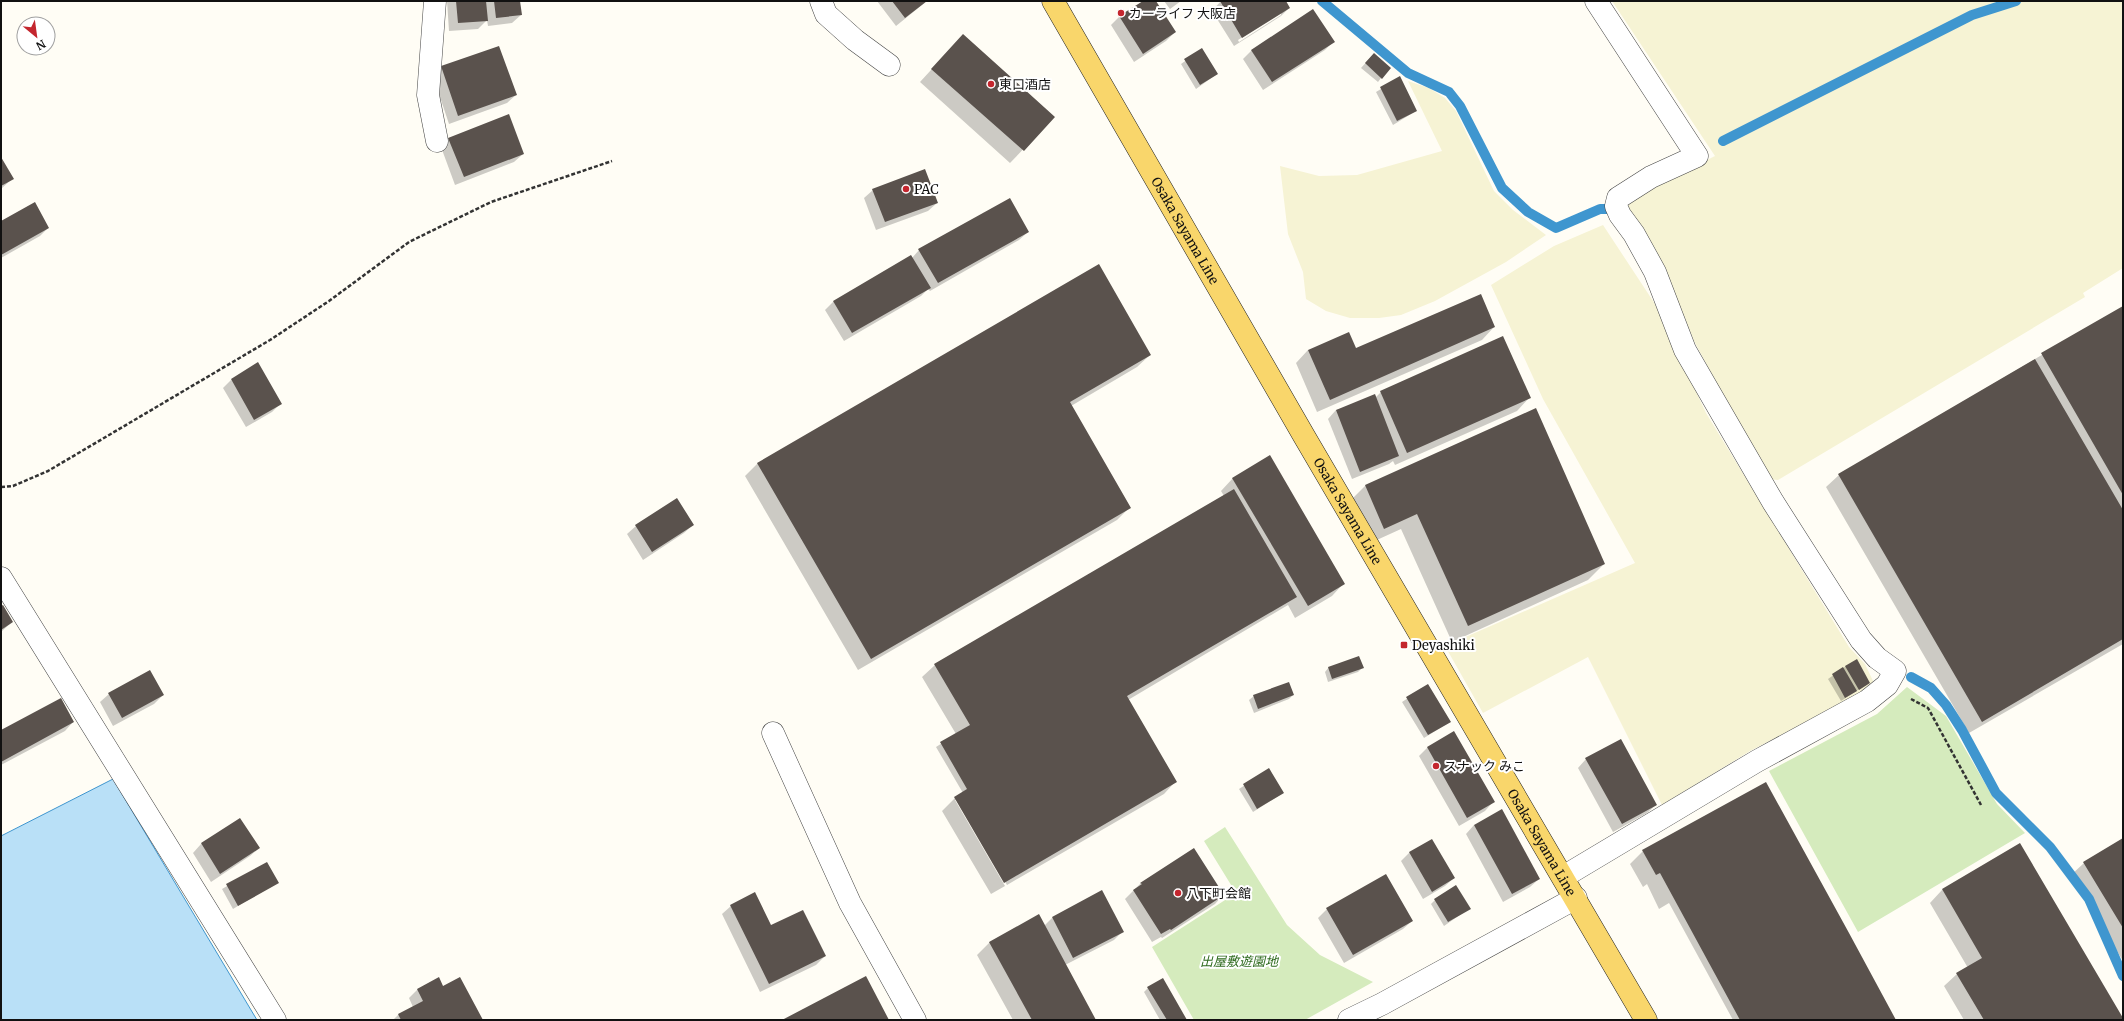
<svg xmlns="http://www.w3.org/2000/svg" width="2124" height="1021" viewBox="0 0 2124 1021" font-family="Merriweather,'Noto Sans JP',serif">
  <rect width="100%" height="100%" fill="#fffdf5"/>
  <path fill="#f6f3d4" d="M1612,1H2123V268L2083,293L2085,297L1778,480L1768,479L1694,341L1666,272L1627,211V203L1657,185L1715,156Z
    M1408,81L1429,88L1445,98L1456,111L1494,191L1513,210L1546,235L1506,262L1435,301L1401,315L1379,318H1350L1326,311L1306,299L1303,272L1288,234L1280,166L1319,176L1357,175L1442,151Z
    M1603,225L1655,304L1706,413L1849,647L1865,664L1874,683L1861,694L1750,751L1662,805L1588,657L1483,713L1445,646L1635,563L1543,399L1491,285L1554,246Z"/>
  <path fill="#d5ebbd" d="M1907,687L1946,716L1997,804L2025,833L1858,932L1769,771L1877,714Z
    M1225,827L1287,925L1320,955L1373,982L1305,1020H1194L1152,947L1236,893L1204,841Z"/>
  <path fill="#b9e0f7" stroke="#3f96cf" d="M113,779L257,1020H1V836Z"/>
  <path fill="#0003" fill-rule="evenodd" d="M447,1H519L521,15L512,23L488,26L487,20L478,29L449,31Z
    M877,1H927L896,26Z
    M1145,1H1155L1175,32L1166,41L1134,62L1111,25L1119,17Z
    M1164,1H1181L1170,9Z
    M1221,1H1285L1289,8L1281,16L1234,46L1212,11ZM1281,13V15L1239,42L1238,40Z
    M1313,11L1333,42L1325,50L1263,90L1243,59L1251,51Z
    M963,35L1054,117L1010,163L920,82Z
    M1202,49L1217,74L1196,89L1181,64Z
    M1370,58L1381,78L1378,82L1361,68Z
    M441,67L516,95L507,103L449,124L433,76Z
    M1399,78L1416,111L1393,125L1376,92Z
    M449,139L523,154L514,162L455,185L441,147Z
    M1,159L12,179L1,189Z
    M873,190L937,203L928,211L876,230L864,198Z
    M1,222L48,228L40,236L1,258Z
    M1028,232L1019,240L930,291L928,289L921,296L844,341L825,310L833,302L912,258L919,250Z
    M2123,307V644L1969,733L1826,487L1839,475Z
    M1494,327L1482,340L1317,412L1296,363L1308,350L1355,349Z
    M1150,355L1137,367L1071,406L1130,507L1117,520L858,670L745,476L758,463Z
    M231,380L281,403L272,412L246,427L223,388Z
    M1381,392L1529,398L1517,411L1395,465L1393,461L1389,464L1352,479L1328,419L1336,410L1375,398Z
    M1535,410L1604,564L1588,580L1452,642L1401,529L1368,544L1349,502L1365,486Z
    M1233,478L1344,583L1332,596L1295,618L1288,605L1128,700L1176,781L1164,794L1007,885L957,800H955L1005,886L991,894L942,811L955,798L963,793L936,747L956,734L922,677L935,665L1224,496L1221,491Z
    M693,525L684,533L643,560L627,534L636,526Z
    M1,607L12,622L1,632Z
    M1846,666L1869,683L1841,701L1828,679Z
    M1329,667L1362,668L1358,672L1328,682L1325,672Z
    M1428,685L1450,722L1424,738L1402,702Z
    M109,694L163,695L154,704L113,726L100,702Z
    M1293,695L1289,699L1254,713L1249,700L1254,696Z
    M73,722L65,731L1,765V731Z
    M1453,733L1493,802L1485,811L1459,826L1419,756L1427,748Z
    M1586,759L1656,805L1647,813L1613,832L1578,768Z
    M1269,769L1283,793L1253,812L1239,789Z
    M240,819L259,848L250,856L211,882L193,853L201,844Z
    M1474,825L1539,879L1530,887L1503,902L1466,834Z
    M2123,839V961L2071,875L2084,863Z
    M1431,840L1454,878L1445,886L1423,899L1401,861L1409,853Z
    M2020,845L2123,1020H1964L1944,986L1957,974L1968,968L1930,903L1942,890Z
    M1643,851L1895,1020H1733L1669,903L1659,909L1647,884L1643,887L1630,864Z
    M267,863L277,882L233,909L222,889Z
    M1141,883L1223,895L1215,904L1162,938L1161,937L1152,942L1125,899Z
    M1435,900L1470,908L1444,926L1431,904Z
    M731,906L771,927L825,956L816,965L760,992L722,914Z
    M1327,909L1412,921L1403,929L1344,963L1318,918Z
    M1052,918L1122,932L1114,940L1065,965L1095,1020H1013L977,955L990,942L1044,926Z
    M439,979L443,987L482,1020H393L398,1015L413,1007L409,998L417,990Z
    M1148,988L1186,1020H1160L1144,992Z"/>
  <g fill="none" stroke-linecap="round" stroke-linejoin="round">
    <path stroke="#3f96cf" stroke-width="10" d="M1322,1L1408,73L1449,92L1460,106L1502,188L1528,212L1556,228L1600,209H1611
      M1723,141L1972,15L2016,1
      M1911,677L1931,688L1946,705L1962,730L1996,793L2050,847L2089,899L2123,976"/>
  </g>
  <path fill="#5a524d" d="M456,1H486L488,21L458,23Z
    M494,1H520L522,15L496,18Z
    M892,1H927L905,18Z
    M1143,1H1156L1176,32L1143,54L1119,16Z
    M1220,1H1286L1290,8L1242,38Z
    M1313,9L1335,42L1272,82L1251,50Z
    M963,34L1055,117L1024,151L931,69Z
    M499,46L517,95L458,116L441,66Z
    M1202,48L1218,74L1200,85L1184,59Z
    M1374,53L1391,68L1382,79L1365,63Z
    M1400,76L1417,111L1397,121L1380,87Z
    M509,114L524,154L464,177L448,138Z
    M1,157L14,179L1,186Z
    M925,169L938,203L885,222L872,189Z
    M1010,198L1029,232L938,283L918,249Z
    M35,202L49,228L1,255V221Z
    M911,255L931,288L852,333L833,301Z
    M1099,264L1151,355L1070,402L1131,508L871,659L757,463Z
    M1481,294L1495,327L1330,400L1308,350L1349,332L1356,348Z
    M2123,306V495L2041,353Z
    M1503,336L1531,398L1407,453L1380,391Z
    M2035,359L2123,510V639L1982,722L1838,474Z
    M258,362L282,404L254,420L231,379Z
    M1375,394L1399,456L1360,472L1336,410Z
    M1536,408L1605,564L1468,626L1417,514L1384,529L1365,485Z
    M1270,455L1345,584L1308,606L1232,478Z
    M1234,489L1297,597L1127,696L1177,782L1004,883L954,797L967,789L940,742L970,725L934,664Z
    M677,498L694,525L652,552L635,525Z
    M3,605L13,622L1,630V606Z
    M1359,656L1364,668L1332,679L1328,667Z
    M1857,659L1870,683L1859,690L1845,666Z
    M1843,667L1857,691L1845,698L1832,674Z
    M150,670L164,695L122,718L108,693Z
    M1289,682L1294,695L1258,709L1253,695Z
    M1428,684L1451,722L1428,735L1406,697Z
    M61,698L74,722L1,762V730Z
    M1454,731L1495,802L1467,818L1427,747Z
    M1621,739L1657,805L1622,824L1585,758Z
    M1269,768L1284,793L1257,809L1243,784Z
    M1766,782L1849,933L1896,1020H1740L1660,873L1656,875L1642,850Z
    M1502,809L1540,879L1512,894L1474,825Z
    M240,818L260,848L220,874L201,843Z
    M2123,838V928L2083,862Z
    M1432,839L1455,878L1432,892L1409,852Z
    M2020,843L2123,1018V1020H1984L1956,973L1982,958L1942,889Z
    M1194,848L1224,895L1171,930L1170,929L1161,934L1133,890L1142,884L1140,883Z
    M267,862L279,883L238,906L226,884Z
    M1386,874L1413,921L1353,955L1326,908Z
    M1456,885L1471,909L1448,922L1434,899Z
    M1102,890L1124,932L1073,958L1052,917Z
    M755,892L771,925L803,910L826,956L769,984L730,905Z
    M1039,914L1096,1020H1032L989,942Z
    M866,976L889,1020H782Z
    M439,977L443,986L460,977L483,1020H401L398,1014L423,1001L417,989Z
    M1163,978L1187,1020H1167L1147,987Z"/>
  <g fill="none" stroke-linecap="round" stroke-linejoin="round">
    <defs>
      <path id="minor" d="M435,1L428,95L437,141
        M821,1L826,14L855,40L889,65
        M1,578L275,1020
        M773,733L850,903L915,1020
        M1563,877L1757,761L1867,701L1887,685L1895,671L1877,658L1861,640L1773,502L1685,350L1655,272L1634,234L1620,215L1616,206L1618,198L1651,177L1697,156L1596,1
        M1349,1020L1382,1004L1576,898"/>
      <g id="major">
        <path id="s1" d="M1053,1L1304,436L1646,1020"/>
      </g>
    </defs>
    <use href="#minor" stroke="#444" stroke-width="23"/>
    <use href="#major" stroke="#222" stroke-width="23"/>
    <path stroke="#333" stroke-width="2.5" stroke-dasharray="4 2" stroke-linecap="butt" d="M1,487L13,486L48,471L270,340L329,301L409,242L491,202L612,161
      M1911,699L1928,708L1981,805"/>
    <use href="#minor" stroke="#fff" stroke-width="22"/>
    <use href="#major" stroke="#f9d66b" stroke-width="22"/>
  </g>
  <g fill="#c4262e" stroke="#fff" stroke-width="1.5">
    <circle cx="1121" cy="13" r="4"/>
    <circle cx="991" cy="84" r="4"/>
    <circle cx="906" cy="189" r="4"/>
    <rect x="1400" y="641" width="8" height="8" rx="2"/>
    <circle cx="1436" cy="766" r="4"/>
    <circle cx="1178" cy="893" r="4"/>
  </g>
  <g text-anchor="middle" stroke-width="4" stroke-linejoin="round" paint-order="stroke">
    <g font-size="13" fill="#111" stroke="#fff" text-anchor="start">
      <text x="1129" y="18">カーライフ 大阪店</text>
      <text x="999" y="89">東口酒店</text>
      <text x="914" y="194">PAC</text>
      <text x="1412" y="650">Deyashiki</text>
      <text x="1444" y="771">スナック みこ</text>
      <text x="1186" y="898">八下町会館</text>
    </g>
    <g font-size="13" fill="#111" stroke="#fff">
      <text dy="5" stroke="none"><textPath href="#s1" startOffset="265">Osaka Sayama Line</textPath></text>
      <text dy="5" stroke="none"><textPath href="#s1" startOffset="589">Osaka Sayama Line</textPath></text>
      <text dy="5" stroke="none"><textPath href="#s1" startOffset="973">Osaka Sayama Line</textPath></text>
    </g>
    <g font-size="13" font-style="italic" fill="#2f6b1f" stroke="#fff">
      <text x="1239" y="966">出屋敷遊園地</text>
    </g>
  </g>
  <rect width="2124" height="1021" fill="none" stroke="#111111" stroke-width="4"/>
  <g transform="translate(36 36) rotate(151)"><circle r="19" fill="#ffffff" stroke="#a0a0a0"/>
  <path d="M0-3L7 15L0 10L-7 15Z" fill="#c4262e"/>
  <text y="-6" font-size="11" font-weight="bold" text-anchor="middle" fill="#111111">N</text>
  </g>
</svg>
